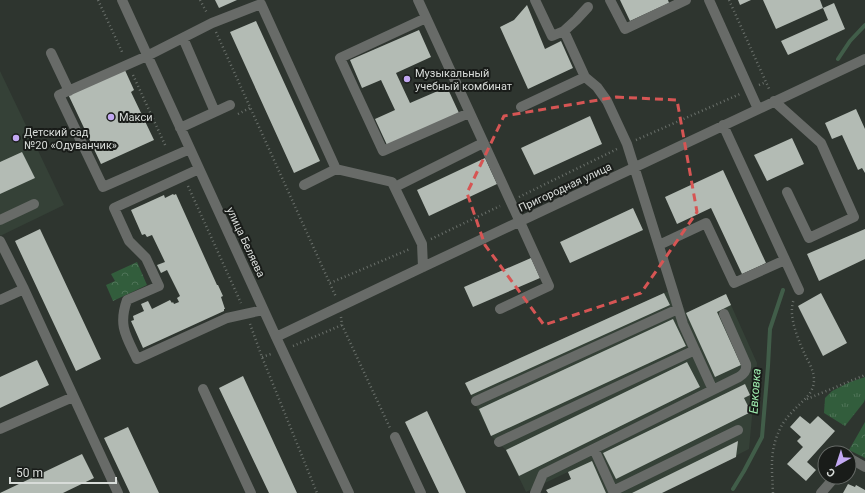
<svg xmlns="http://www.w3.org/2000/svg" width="865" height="493" viewBox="0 0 865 493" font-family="Roboto,sans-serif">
  <defs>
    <pattern id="grass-tufts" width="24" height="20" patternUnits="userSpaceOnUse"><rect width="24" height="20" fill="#325d3c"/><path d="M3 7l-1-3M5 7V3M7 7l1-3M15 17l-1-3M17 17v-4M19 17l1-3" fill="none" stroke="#4f7458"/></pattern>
    <pattern id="park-crowns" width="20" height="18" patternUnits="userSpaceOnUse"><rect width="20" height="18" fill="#325d3c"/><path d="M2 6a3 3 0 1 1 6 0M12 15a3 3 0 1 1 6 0" fill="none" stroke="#4f7458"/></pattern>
  </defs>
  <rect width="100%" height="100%" fill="#2e352f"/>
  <path fill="#354137" d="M0,71L64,205L0,236Z
    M675,288L686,313L726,294L731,305L757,363L749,449L662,493H578L568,472L526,492L506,450L491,436L465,383Z"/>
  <path fill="url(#grass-tufts)" d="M865,377V399L864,402L845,426L824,413L825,398L832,391L850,382Z"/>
  <path fill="url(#park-crowns)" d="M137,262L147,285L113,301L106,285L115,281L111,274Z
    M865,422V458L849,450Z"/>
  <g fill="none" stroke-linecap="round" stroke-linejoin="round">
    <path stroke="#415d49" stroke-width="4" d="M838,59L850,41L865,25
      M733,489L744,471L762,437L768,366L770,329L783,290"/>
  </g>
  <path fill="#b3bbb4" d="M215,0H237L219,8Z
    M620,0H668L669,3L630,21Z
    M738,0H751L740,5Z
    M763,0H820L823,8L776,29Z
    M834,3L845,29L788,55L781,41L828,20L823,8Z
    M527,5L545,49L561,41L573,68L528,89L500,27L514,20Z
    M256,21L320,161L294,173L230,32Z
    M419,30L431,57L396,73L410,103L447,87L459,113L387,145L375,119L395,110L381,80L362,88L350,60Z
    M124,68L134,90L131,92L154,140L101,164L68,94Z
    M856,109L865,129V173L862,168L858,170L842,135L832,139L825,123Z
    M590,116L602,144L534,175L521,148Z
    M792,138L804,164L767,181L754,155Z
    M22,152L35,178L0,194V162Z
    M485,158L497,184L429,216L417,190Z
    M723,170L766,263L742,274L711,208L677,224L665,197Z
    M173,194L174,195L176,194L217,285H218L223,296L221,297L225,309H224V311L143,348L131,321L134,320L133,316L144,311L141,304L148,301L152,309L170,300L172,303L173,302L174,304L179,302L177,298L180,296L167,270L161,273L157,265L165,262L152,235L147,237L145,234L142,235L131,210L164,195L165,198Z
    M633,208L643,230L570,263L560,242Z
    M40,229L101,359L76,371L15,241Z
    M865,229V259L819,281L807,254Z
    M531,258L540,278L473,307L464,287Z
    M664,293L670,305L471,395L465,383Z
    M821,293L847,343L823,356L798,306Z
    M726,294L731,305L717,312L741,365L715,377L686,313Z
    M673,319L686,346L491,436L479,409Z
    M37,360L49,385L0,408V377Z
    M687,362L700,387L519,476L506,450Z
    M243,376L297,493H269L219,388Z
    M745,384L750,395L744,398L751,412L616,479L603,453Z
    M427,411L466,493H439L405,422Z
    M800,416L810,424L818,416L835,431L807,462L816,470L806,481L787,464L803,447L797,441L801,437L790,427Z
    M128,427L159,493H130L104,438Z
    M738,441L736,457L662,493H632Z
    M82,454L94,478L63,493H0Z
    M592,461L606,493H548L546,490L571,479L568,472Z
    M848,484L855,487L856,485L865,490V493H843Z"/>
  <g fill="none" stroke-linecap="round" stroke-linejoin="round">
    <path stroke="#6a706b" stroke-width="2.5" stroke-dasharray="1 3" stroke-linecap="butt" d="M98,0L123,54
      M200,0L207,13
      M729,0L770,91
      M216,32L336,297
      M133,75L166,147
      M759,85L766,82
      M238,114L250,108
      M636,140L740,94
      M188,186L241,303
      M519,197L617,149
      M431,239L500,206
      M330,283L410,249
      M341,317L342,325L390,428
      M250,324L262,357L317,493
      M293,346L342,325
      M262,357L271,354
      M807,399L865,375
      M773,493C772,468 769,450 781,427C784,421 789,415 794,410C802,401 814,394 814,380C814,372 810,364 806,357C799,341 787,316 794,299"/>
    <path stroke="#686b68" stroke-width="10" d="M122,0L276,337L349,493
      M418,0L520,222L549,286L500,309
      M535,0L552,36L564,31L585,77
      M610,0L625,29L686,0
      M709,0L758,109
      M426,18L340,58L383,151L469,113
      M564,31L576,20L588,7
      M183,38L215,112
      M51,53L69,91
      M774,101L821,143L854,217L809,238L787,192
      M521,107L585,77L597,87L607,101L627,144L673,291L683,324L713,390
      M723,125L799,290
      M180,128L230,105
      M190,149L103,187L59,95L147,56L212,23L261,4L336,169L392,182L422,244L423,267
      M199,169L114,208L129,241L146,258L159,286L127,300C118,326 126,336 137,359L227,318L263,310
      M304,185L336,169
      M395,187L483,143
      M0,220L34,204
      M0,241L24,289L118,493
      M659,245L706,223L734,283L785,260
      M0,300L24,289
      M276,337L423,267L865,59
      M203,389L251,493
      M476,401L678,309
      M0,429L73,397
      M395,437L421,493
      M499,442L695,350
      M594,449L613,491L738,430
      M849,461L851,459L865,467
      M535,493L543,474L739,377C744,374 747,370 746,364L724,314
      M821,493L835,477"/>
  </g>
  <path fill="none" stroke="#d65554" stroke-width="3" stroke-dasharray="8 5" stroke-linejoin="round" d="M616,97L677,100L697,212L641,293L544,325L485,245L467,193L504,116Z"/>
  <g fill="#c2a8f2" stroke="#191c19" stroke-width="1.5">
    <circle cx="407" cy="79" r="4"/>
    <circle cx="111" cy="117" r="4"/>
    <circle cx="16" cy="138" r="4"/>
  </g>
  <g text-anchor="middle" stroke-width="4" stroke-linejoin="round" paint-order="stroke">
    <g font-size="11" fill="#d8dcd9" stroke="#191c19" text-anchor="start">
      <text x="415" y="77">Музыкальный<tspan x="415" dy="13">учебный комбинат</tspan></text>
      <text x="119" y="121">Макси</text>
      <text x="24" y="136">Детский сад<tspan x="24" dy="13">№20 «Одуванчик»</tspan></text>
    </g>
    <g font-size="11" fill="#d8dcd9" stroke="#191c19">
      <text transform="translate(565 187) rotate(-25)" y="4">Пригородная улица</text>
      <text transform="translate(246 242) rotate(65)" y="4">улица Беляева</text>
    </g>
    <g font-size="12" font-style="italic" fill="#9eebae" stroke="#191c19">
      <text transform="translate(755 391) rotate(-86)" y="4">Евковка</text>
    </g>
  </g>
  <g transform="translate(837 465) rotate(219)"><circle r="19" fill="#191c19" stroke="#656966"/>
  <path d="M0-3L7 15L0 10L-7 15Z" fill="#c2a8f2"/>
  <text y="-6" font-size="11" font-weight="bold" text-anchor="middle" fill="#d8dcd9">С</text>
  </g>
  <path d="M10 477v6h106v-6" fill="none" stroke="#d8dcd9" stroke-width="2"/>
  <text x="16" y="477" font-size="12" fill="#d8dcd9" stroke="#191c19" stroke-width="3" paint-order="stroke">50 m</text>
</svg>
